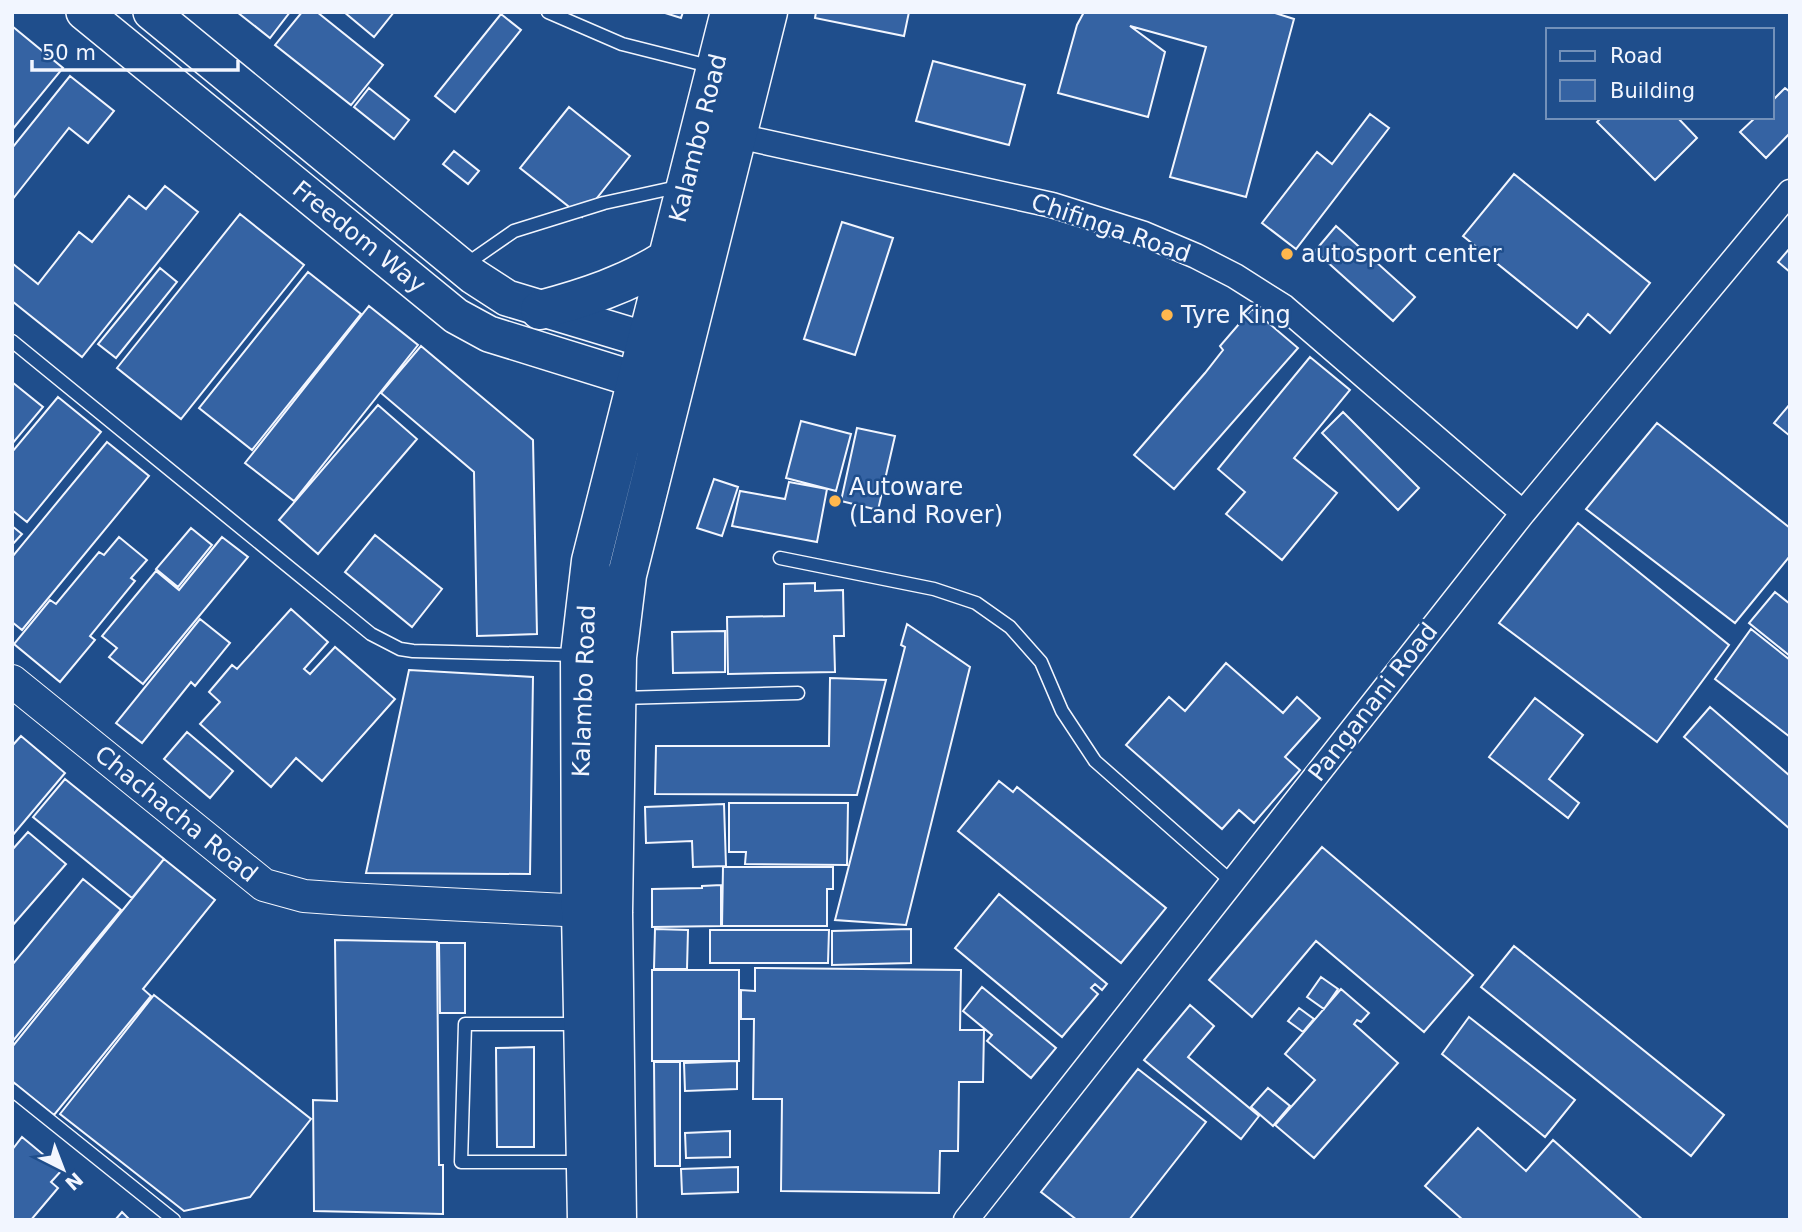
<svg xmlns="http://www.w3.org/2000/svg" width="1802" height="1232" viewBox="0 0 1802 1232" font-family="'DejaVu Sans',sans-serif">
  <rect width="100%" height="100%" fill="#1f4e8c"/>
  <path fill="#3563a3" stroke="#f2f6ff" stroke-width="2" d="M237,12H290L270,38Z
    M302,12H317L383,65L351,105L275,45Z
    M344,12H394L374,37Z
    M662,12H683L681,18Z
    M816,12H909L904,36L815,18Z
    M1084,12H1272L1294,19L1246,197L1170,177L1206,47L1130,26L1165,52L1148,117L1058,93L1077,25Z
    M501,14L521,30L455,112L435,96Z
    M12,26L63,68L12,130Z
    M933,61L1025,85L1009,145L916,121Z
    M70,76L114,111L88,143L69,128L12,200V148Z
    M369,88L409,120L394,139L354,107Z
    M1785,88L1790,92V133L1766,158L1740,132L1756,117H1772V101Z
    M569,107L630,156L582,217L520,168Z
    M1370,114L1389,128L1296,249L1262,223L1317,152L1332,164Z
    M1602,117H1677L1697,138L1655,180L1597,122Z
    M454,151L479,171L468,184L443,164Z
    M1514,174L1650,283L1610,333L1588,314L1577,328L1463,236Z
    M165,186L198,212L82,357L12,301V263L38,284L79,232L92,242L129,196L146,209Z
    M240,214L304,265L181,419L117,368Z
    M842,222L893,238L855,355L804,339Z
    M1336,226L1415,297L1393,321L1315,251Z
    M1790,248V272L1778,262Z
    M160,268L177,282L116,358L98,344Z
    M308,272L361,314L252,450L199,408Z
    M369,306L418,345L294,501L245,463Z
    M1252,309L1298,348L1174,489L1134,455L1205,373L1223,350L1220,346Z
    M421,346L533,440L537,634L477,636L474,472L381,393Z
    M1310,357L1350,390L1294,458L1337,493L1282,560L1226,514L1245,492L1218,469Z
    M12,382L43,407L12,444Z
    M58,397L101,432L27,522L12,510V452Z
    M1790,404V436L1774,423Z
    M378,405L417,439L318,554L279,520Z
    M1343,412L1419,488L1398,510L1322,433Z
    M801,421L851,434L836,491L786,478Z
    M1657,423L1790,528V556L1735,623L1586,509Z
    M857,428L895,436L878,510L841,501Z
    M107,442L149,476L22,630L12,622V557Z
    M714,479L738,487L722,536L697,528Z
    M789,482L827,489L817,542L732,526L740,491L785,499Z
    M1578,523L1729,645L1657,742L1499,623Z
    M12,526L22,534L12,545Z
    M191,528L212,545L178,587L156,569Z
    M375,535L442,589L412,627L345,572Z
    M119,537L147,560L131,578L135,581L90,636L95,640L60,682L14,644L50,600L56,604L99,552L104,555Z
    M222,537L248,557L143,684L109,657L117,648L102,636L156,571L179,590Z
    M815,583V591L843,590L844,636H834L835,672L728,674L727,617L784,616V584Z
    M1775,592L1790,604V656L1749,623Z
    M291,609L328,642L304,669L310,674L335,647L395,699L322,781L296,758L271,787L200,724L220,702L209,692L232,665L237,669Z
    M200,619L230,643L195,686L191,682L142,743L116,723Z
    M907,624L970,667L906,925L835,920L905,647L901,645Z
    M1751,629L1790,660V737L1715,679Z
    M725,631V672L673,673L672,632Z
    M1226,663L1283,713L1297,697L1320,718L1285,757L1300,770L1254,823L1239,810L1222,829L1126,745L1169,697L1185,711Z
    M409,670L533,677L530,874L366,873Z
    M830,678L886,680L857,795L655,794L656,746H829Z
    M1535,698L1583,735L1549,779L1579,803L1568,818L1489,757Z
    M1710,707L1790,776V829L1684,737Z
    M187,732L233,771L210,798L164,759Z
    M21,736L65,773L12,836V746Z
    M65,779L164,859L132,898L33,817Z
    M999,781L1013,792L1017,787L1166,908L1121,963L958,831Z
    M729,803H848L847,865L745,864L746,852H729Z
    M724,804L726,866L693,867L692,841L646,843L645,807Z
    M28,832L66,864L12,926V850Z
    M1322,847L1473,975L1424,1032L1316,941L1252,1017L1209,980Z
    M164,859L215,900L143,989L151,996L54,1115L12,1081V1047Z
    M723,867H833V889H827V926H722Z
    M83,879L121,910L12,1042V965Z
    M721,885V926L652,927V889L702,888V886Z
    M999,894L1107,984L1102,990L1095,984L1091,988L1098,994L1062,1037L955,948Z
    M655,929L688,930L687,969H654Z
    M911,929V963L832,965V931Z
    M710,930H829L828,963H710Z
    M335,940L437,942L439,1165H443V1214L314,1211L313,1100L337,1101Z
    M439,943H465V1013H440Z
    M1514,946L1724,1115L1691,1156L1481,987Z
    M755,968L961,970L960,1030H984L983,1082H959L958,1151H940L939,1193L781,1191L782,1099H753L754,1019H741V990L755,991Z
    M652,970H739V1061H652Z
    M1321,977L1338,989L1324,1009L1307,997Z
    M982,987L1056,1048L1031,1078L987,1041L992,1035L963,1011Z
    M1341,989L1369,1013L1361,1022L1357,1020L1354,1024L1398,1063L1314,1158L1275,1125L1315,1080L1285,1054Z
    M154,995L311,1119L250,1197L184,1211L60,1114Z
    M1190,1005L1214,1026L1188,1057L1259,1116L1241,1139L1144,1060Z
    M1299,1008L1314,1019L1303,1032L1288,1021Z
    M1469,1017L1575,1100L1545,1137L1442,1054Z
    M534,1047V1147H497L496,1048Z
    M737,1061V1089L685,1091L684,1063Z
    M654,1062H680V1166H655Z
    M1138,1069L1206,1122L1129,1220H1077L1041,1192Z
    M1268,1088L1290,1106L1273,1126L1251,1107Z
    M1478,1128L1526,1171L1553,1140L1643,1220H1463L1425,1186Z
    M730,1131V1157L686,1158L685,1133Z
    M22,1137L62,1170L51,1182L58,1188L31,1220H12V1150Z
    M738,1167V1192L682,1194L681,1169Z
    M122,1212L130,1220H115Z"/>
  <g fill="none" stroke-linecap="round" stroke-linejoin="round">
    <defs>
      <path id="service" d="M548,12L622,44L713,67
        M465,265L514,231L604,203L682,186
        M12,341L371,634L400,649L413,651L576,655
        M780,558L934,589L976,603L1010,627L1041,662L1062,711L1095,761L1232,882
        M621,698L798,693
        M580,1024H465L461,1162H582
        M12,1090L174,1220"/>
      <path id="minor" d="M724,133L1052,205L1144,234L1196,256L1235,276L1284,307L1523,513
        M966,1220L1523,513L1790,192"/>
      <path id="tertiary" d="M12,681L264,885L304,896L346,899L605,912"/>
      <path id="secondary" d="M84,12L456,316L489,334L663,388
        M151,12L473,276L507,298L673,348"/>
      <path id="primary" d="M540,310C585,298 628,284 667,259
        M587,1220L581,911L580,655L591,561L730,12
        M617,1220L613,913L617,657L627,575L768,12"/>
    </defs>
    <use href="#service" stroke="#f2f6ff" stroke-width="15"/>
    <use href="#minor" stroke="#f2f6ff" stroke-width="27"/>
    <use href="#tertiary" stroke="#f2f6ff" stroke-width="34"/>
    <use href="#secondary" stroke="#f2f6ff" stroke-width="38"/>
    <use href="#primary" stroke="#f2f6ff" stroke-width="41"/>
    <use href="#service" stroke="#1f4e8c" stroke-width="12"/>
    <use href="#minor" stroke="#1f4e8c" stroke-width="24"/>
    <use href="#tertiary" stroke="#1f4e8c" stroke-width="32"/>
    <use href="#secondary" stroke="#1f4e8c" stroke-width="35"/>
    <use href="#primary" stroke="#1f4e8c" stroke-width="38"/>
  </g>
  <g fill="#ffb74d" stroke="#1f4e8c" stroke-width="2.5">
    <circle cx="1287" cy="254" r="7"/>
    <circle cx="1167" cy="315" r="7"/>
    <circle cx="835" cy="501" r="7"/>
  </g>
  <g text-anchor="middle" stroke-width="5" stroke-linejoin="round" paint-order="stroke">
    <g font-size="24" fill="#f2f6ff" stroke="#1f4e8c">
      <text transform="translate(698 138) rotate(-76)" y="8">Kalambo Road</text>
      <text transform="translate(1111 228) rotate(19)" y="8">Chifinga Road</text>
      <text transform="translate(359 237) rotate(39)" y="8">Freedom Way</text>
      <text transform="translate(584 691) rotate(-88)" y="8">Kalambo Road</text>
      <text transform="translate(1373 702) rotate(-52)" y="8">Panganani Road</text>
      <text transform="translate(176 814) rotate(39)" y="8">Chachacha Road</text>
    </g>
    <g font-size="24" fill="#f2f6ff" stroke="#1f4e8c" text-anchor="start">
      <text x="1301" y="262">autosport center</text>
      <text x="1181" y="323">Tyre King</text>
      <text x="849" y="495">Autoware<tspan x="849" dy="28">(Land Rover)</tspan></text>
    </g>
  </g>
  <rect width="1802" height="1232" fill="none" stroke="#f2f6ff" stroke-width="28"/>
  <rect x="1546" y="28" width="228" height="91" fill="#1f4e8c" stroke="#7391ba" stroke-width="2"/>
  <rect x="1560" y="51" width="35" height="10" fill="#1f4e8c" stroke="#7391ba" stroke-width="2"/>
  <text x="1610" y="63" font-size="21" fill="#f2f6ff">Road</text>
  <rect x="1560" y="80" width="35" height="21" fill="#3563a3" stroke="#7391ba" stroke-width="2"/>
  <text x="1610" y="98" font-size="21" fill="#f2f6ff">Building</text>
  <g transform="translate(63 1169) rotate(138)" stroke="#1f4e8c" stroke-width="5" paint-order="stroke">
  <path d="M0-5L12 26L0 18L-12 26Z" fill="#f2f6ff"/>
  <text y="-10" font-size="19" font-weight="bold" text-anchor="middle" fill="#f2f6ff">N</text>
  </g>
  <path d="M32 60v10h206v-10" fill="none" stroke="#f2f6ff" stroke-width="3.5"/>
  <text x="42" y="60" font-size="21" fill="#f2f6ff" stroke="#1f4e8c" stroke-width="5" paint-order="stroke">50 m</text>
</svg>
